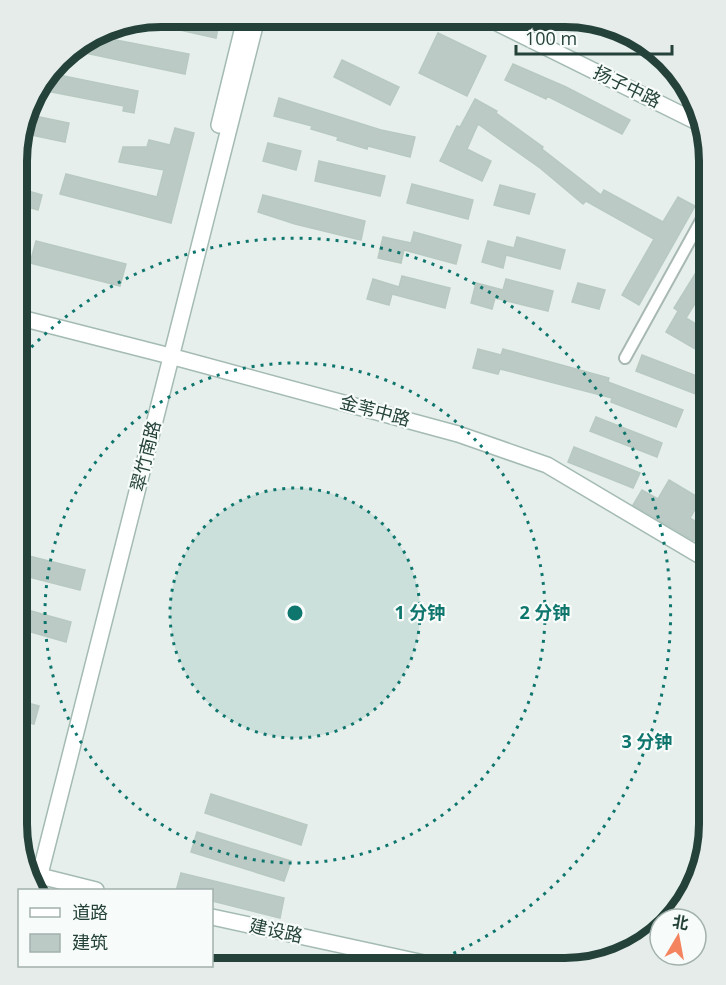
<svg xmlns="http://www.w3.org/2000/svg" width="726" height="985" viewBox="0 0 726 985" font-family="'Open Sans','Noto Sans SC',sans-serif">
  <rect width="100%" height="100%" fill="#e6efeb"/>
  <path fill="#bbcac4" stroke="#b8c9c2" stroke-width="1.5" d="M219,23L216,38L166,27L167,24Z
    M438,33L486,56L467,96L419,73Z
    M95,36L189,54L185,74L85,53L86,51L73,48Z
    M342,60L399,87L390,105L334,77Z
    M513,64L566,87L630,120L622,134L547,96L546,99L505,80Z
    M49,73L138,91L134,113L123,111L124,106L36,89Z
    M279,98L381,130L415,137L410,157L368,146L367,149L337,140L338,137L311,129L312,126L274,116Z
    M475,99L497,111L496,113L543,147L542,149L601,195L604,190L663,222L678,197L695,206L639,305L622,295L654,239L586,201L583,204L540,168L478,124L467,149L491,161L482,181L440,161L457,126L460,127Z
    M35,116L69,123L65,142L31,135Z
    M175,128L194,133L171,223L60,194L66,174L157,197L164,170L119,162L123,147H147L149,140L170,145Z
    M268,143L301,151L296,170L263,161Z
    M319,161L385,176L380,196L315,181Z
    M412,184L473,200L468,219L407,203Z
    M500,185L535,194L529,214L494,205Z
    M18,188L42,195L38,210L18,204Z
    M263,195L365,221L361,240L295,224L258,212Z
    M414,232L461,245L456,264L404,250L401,263L378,258L383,237L411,243Z
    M517,237L565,250L560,269L506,255L503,268L482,262L488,241L514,248Z
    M36,241L126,264L120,286L30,263Z
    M709,257V281L686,318L709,332V357L666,332L678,311L674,308L697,271L700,272Z
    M402,276L450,288L445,308L392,294L389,305L367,299L373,279L399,287Z
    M506,279L553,291L548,311L495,298L492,309L471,303L476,283L503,290Z
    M578,283L605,290L599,309L572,302Z
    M478,349L501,355L503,349L609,378L608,382L683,410L676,427L611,402L612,398L500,369L498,374L473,368Z
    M642,355L707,380L701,396L636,371Z
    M596,417L662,443L657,457L590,431Z
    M574,447L640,473L633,488L568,462Z
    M669,480L701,499L690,518L709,530V546L696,538L694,541L633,505L642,490L658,499Z
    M17,553L85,570L80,590L17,574Z
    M17,611L30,614L31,611L71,622L66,642L17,628Z
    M17,700L39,706L34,724L17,720Z
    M211,794L307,825L301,845L205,813Z
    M197,832L291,861L284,881L191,852Z
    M181,873L284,898L280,918L212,901V891H176Z"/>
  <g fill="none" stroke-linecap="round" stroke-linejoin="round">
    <defs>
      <path id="street" d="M625,358L709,206"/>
      <path id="secondary" d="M489,19L701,124
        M219,125L244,23
        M17,317L170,356L458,434L547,465L709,561
        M28,873L96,890
        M36,890L256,22
        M212,917L447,968"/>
    </defs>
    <use href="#street" stroke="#a8b8b2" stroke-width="14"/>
    <use href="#secondary" stroke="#a4bbb3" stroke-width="18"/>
    <use href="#street" stroke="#fff" stroke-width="10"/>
    <use href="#secondary" stroke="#fff" stroke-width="15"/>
  </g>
  <circle cx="295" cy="613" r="125" fill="#0f766e" fill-opacity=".12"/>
  <g fill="none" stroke="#0f766e" stroke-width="3" stroke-dasharray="3 6">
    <circle cx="295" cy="613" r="125"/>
    <circle cx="295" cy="613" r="250"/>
    <path d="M19 360A375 375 0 1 1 417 968"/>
  </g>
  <g text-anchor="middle" stroke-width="4.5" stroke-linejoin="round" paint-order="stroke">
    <g font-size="18" fill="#24423a" stroke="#f7fbf9">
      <text transform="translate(627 87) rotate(26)" y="6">扬子中路</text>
      <text transform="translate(375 411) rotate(15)" y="6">金苇中路</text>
      <text transform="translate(146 456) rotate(-76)" y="6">翠竹南路</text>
      <text transform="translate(276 931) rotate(12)" y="6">建设路</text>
    </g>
  </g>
  <path d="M0 0H726V985H0ZM161 27H565A134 134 0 0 1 699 161V824A134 134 0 0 1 565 958H161A134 134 0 0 1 27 824V161A134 134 0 0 1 161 27Z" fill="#e6ecea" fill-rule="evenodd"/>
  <path fill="none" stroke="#24423a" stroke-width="8" d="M161 27H565A134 134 0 0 1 699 161V824A134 134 0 0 1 565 958H161A134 134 0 0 1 27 824V161A134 134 0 0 1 161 27Z"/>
  <circle cx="295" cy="613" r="9" fill="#0f766e" stroke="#f7fbf9" stroke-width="3"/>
  <g font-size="18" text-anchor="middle" font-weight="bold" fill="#0f766e" stroke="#f7fbf9" stroke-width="4.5" stroke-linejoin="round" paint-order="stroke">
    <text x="420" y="619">1 分钟</text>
    <text x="545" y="619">2 分钟</text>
    <text x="647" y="748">3 分钟</text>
  </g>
  <rect x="18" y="889" width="195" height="78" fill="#f7fbf9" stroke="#a3b1ad" stroke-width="1.5"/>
  <rect x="30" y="908" width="30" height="9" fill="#ffffff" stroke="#a3b1ad" stroke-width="1.5"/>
  <text x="72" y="919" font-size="18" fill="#24423a">道路</text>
  <rect x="30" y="934" width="30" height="18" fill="#bbcac4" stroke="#a3b1ad" stroke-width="1.5"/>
  <text x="72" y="949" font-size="18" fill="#24423a">建筑</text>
  <g transform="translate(678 937) rotate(10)"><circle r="28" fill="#f7fbf9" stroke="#a3b1ad" stroke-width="1.5"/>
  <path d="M0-4.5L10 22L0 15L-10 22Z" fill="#f4845f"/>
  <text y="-9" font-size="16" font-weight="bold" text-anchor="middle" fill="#24423a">北</text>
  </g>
  <path d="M516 45v9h156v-9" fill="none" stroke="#24423a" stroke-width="3"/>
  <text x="525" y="45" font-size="18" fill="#24423a" stroke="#f7fbf9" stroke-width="4.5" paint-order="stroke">100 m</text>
</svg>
